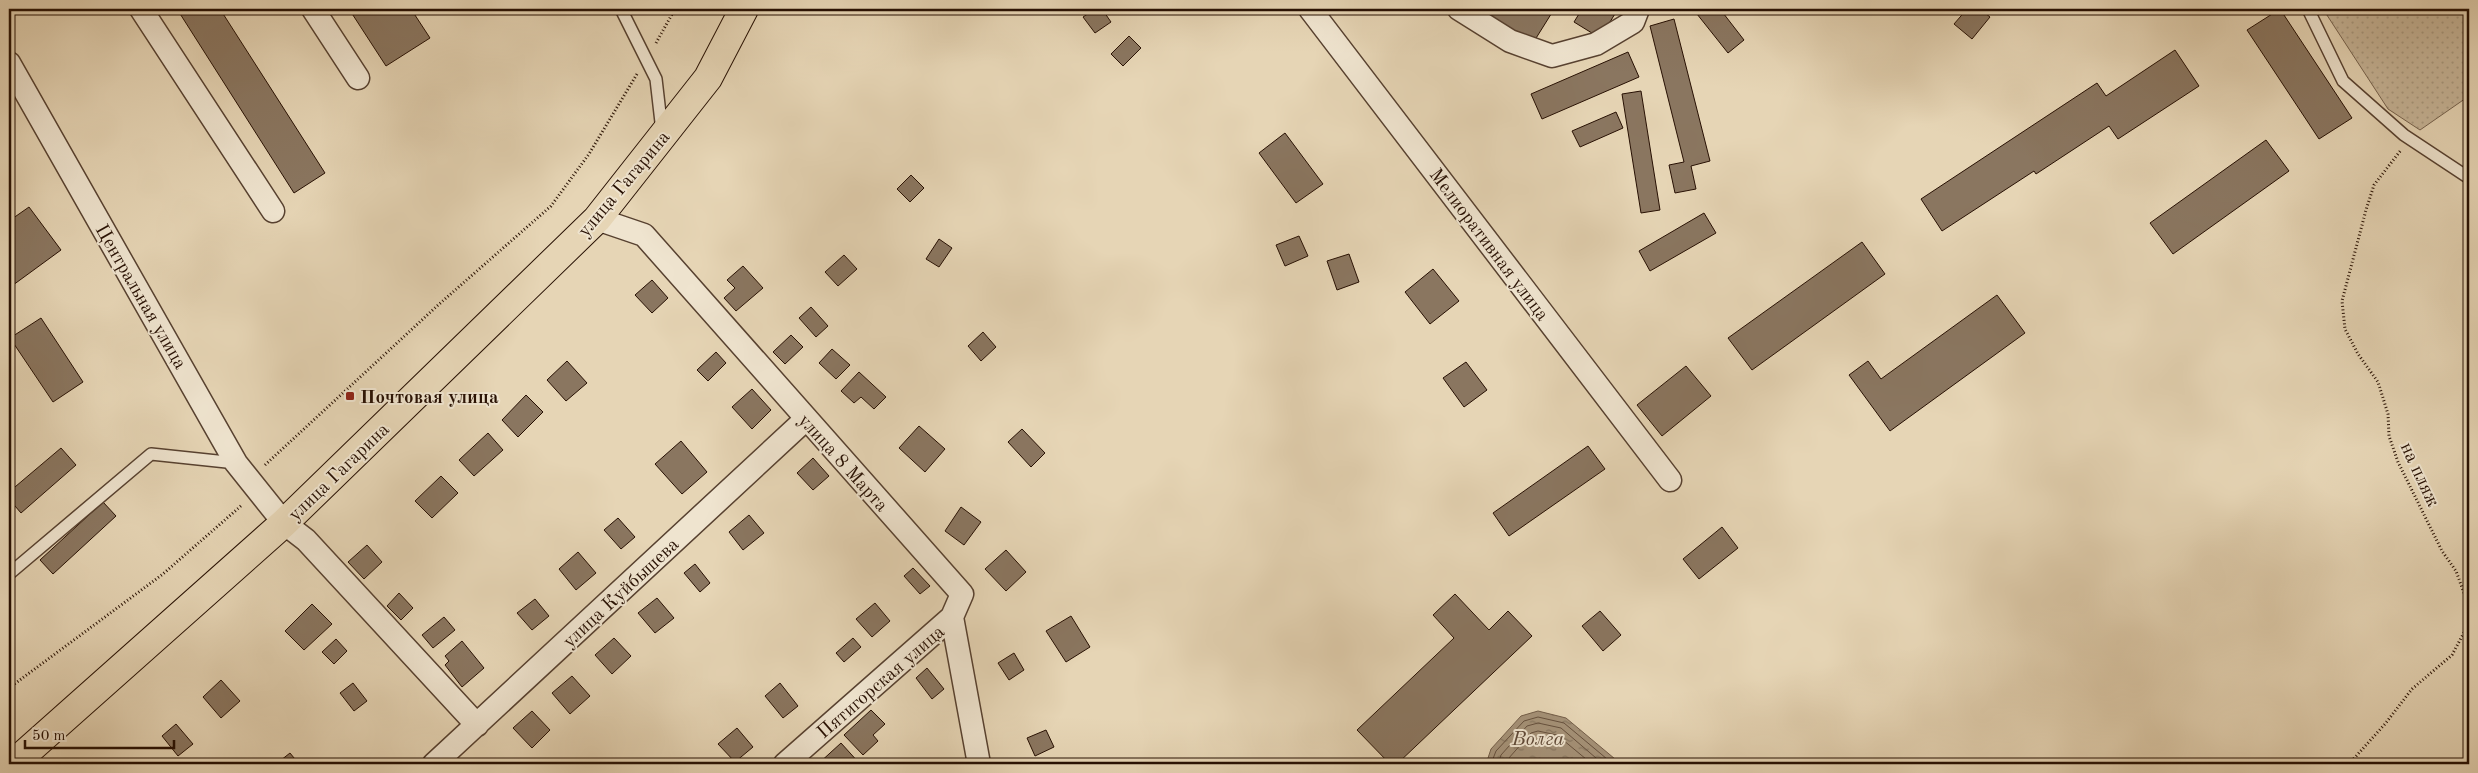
<svg xmlns="http://www.w3.org/2000/svg" width="2478" height="773" viewBox="0 0 2478 773" font-family="'Old Standard TT',serif">
  <defs>
    <pattern id="grass-dots" width="8" height="8" patternUnits="userSpaceOnUse" patternTransform="scale(1.25)"><rect width="8" height="8" fill="#c6b497"/><path d="M2 2h.1M6 6h.1" fill="none" stroke="#aa9a80" stroke-width="1.8" stroke-linecap="round"/></pattern>
    <pattern id="water-ripples" width="26" height="14" patternUnits="userSpaceOnUse" patternTransform="scale(1.25)"><rect width="26" height="14" fill="#a59278"/><path d="M2 4q2-2 4 0t4 0M15 11q2-2 4 0t4 0" fill="none" stroke="#867660"/></pattern>
  </defs>
  <rect width="100%" height="100%" fill="#e6d5b5"/>
  <filter id="stains"><feTurbulence type="fractalNoise" baseFrequency=".004" numOctaves="4"/><feColorMatrix values="0 0 0 0 .2 0 0 0 0 .09 0 0 0 0 .02 0 0 0 .5 -.17"/></filter>
  <radialGradient id="worn" r=".72"><stop offset=".6" stop-color="#630" stop-opacity="0"/><stop offset="1" stop-color="#630" stop-opacity=".3"/></radialGradient>
  <path fill="url(#grass-dots)" stroke="#76624d" d="M2323,9H2469V96L2420,130L2388,109Z"/>
  <path fill="url(#water-ripples)" stroke="#735e49" d="M1538,711L1566,718L1621,764H1486L1491,749L1521,716Z"/>
  <g fill="none" stroke-linecap="round" stroke-linejoin="round">
    <path stroke="#66513e" stroke-width="1" d="M1491,764L1496,751L1524,721L1538,717L1564,723L1613,764
      M1498,764L1501,755L1527,726L1538,723L1561,728L1603,764
      M1506,764L1508,759L1531,733L1538,731L1557,735L1592,764"/>
  </g>
  <path fill="#8a7660" stroke="#271003" d="M177,9H220L325,173L294,193Z
    M349,9H411L430,38L386,66Z
    M1095,9H1102L1111,22L1095,33L1083,17Z
    M1477,9H1550L1553,11L1533,43Z
    M1582,9H1618L1600,38L1574,22Z
    M1693,9H1720L1744,40L1728,53Z
    M1967,9H1980L1990,17L1972,39L1954,24Z
    M2280,9L2352,118L2319,139L2247,30Z
    M1674,19L1710,161L1691,166L1696,189L1675,193L1669,165L1684,162L1650,26Z
    M1129,36L1141,48L1123,66L1111,54Z
    M2175,50L2199,86L2118,139L2109,126L2036,174L2034,171L1942,231L1921,199L2097,83L2106,96Z
    M1628,52L1639,77L1542,119L1531,94Z
    M1641,91L1660,210L1641,213L1622,94Z
    M1616,112L1623,128L1580,147L1572,131Z
    M1285,133L1323,184L1296,203L1259,153Z
    M2266,140L2289,171L2173,254L2150,223Z
    M911,175L924,188L910,202L897,189Z
    M29,207L61,250L9,288V221Z
    M1704,213L1716,233L1650,271L1639,251Z
    M1299,236L1308,256L1285,266L1276,245Z
    M939,239L952,248L939,267L926,259Z
    M1862,242L1885,274L1752,370L1728,338Z
    M1349,254L1359,282L1337,290L1327,261Z
    M844,255L857,269L838,286L825,272Z
    M743,266L763,288L736,311L724,298L735,288L727,280Z
    M1433,269L1459,301L1430,324L1405,292Z
    M652,280L668,298L652,313L635,295Z
    M1997,295L2025,333L1890,431L1849,375L1868,361L1881,379Z
    M811,307L828,326L816,337L799,318Z
    M41,318L83,382L53,402L10,338Z
    M983,332L996,347L981,361L968,346Z
    M791,335L803,347L785,364L773,352Z
    M832,349L850,365L836,379L819,363Z
    M716,352L726,363L708,381L697,370Z
    M567,361L587,383L566,401L547,380Z
    M1466,362L1487,390L1464,407L1443,378Z
    M1686,366L1711,396L1662,436L1637,405Z
    M859,372L886,397L874,409L861,397L854,403L841,391Z
    M752,389L771,410L752,429L732,407Z
    M526,395L543,412L518,437L502,420Z
    M919,426L945,449L925,472L899,448Z
    M1022,429L1045,453L1031,467L1008,442Z
    M488,433L503,450L474,476L459,460Z
    M681,441L707,472L682,494L655,464Z
    M1588,446L1605,469L1509,536L1493,513Z
    M61,448L76,465L21,513L9,499V492Z
    M813,458L829,476L813,490L797,473Z
    M441,476L458,493L432,518L415,501Z
    M103,502L116,516L53,574L40,560Z
    M961,507L981,522L964,545L945,531Z
    M749,515L764,533L743,550L729,532Z
    M618,518L635,537L621,549L604,530Z
    M1722,527L1738,548L1699,579L1683,559Z
    M367,545L382,562L364,579L348,562Z
    M1006,550L1026,572L1006,591L985,569Z
    M578,552L596,573L576,590L559,569Z
    M695,564L710,583L700,592L684,573Z
    M913,568L930,586L920,594L904,576Z
    M399,593L413,608L401,620L387,606Z
    M1455,594L1489,630L1508,611L1532,636L1397,764H1390L1357,730L1454,638L1433,615Z
    M657,598L674,618L655,633L638,613Z
    M535,599L549,616L532,630L517,613Z
    M875,603L890,621L872,637L856,619Z
    M312,604L332,624L304,650L285,631Z
    M1600,611L1621,635L1603,651L1582,626Z
    M1071,616L1090,647L1066,662L1046,631Z
    M444,617L455,630L433,648L422,635Z
    M614,638L631,656L612,674L595,655Z
    M853,638L861,647L844,662L836,653Z
    M336,639L347,651L334,664L322,652Z
    M462,641L484,668L462,687L445,665L449,661L445,656Z
    M1014,653L1024,670L1009,680L998,663Z
    M927,668L944,689L932,699L916,678Z
    M572,676L590,696L570,714L552,693Z
    M221,680L240,701L221,718L203,697Z
    M353,683L367,701L354,711L340,693Z
    M780,683L798,706L783,718L765,696Z
    M871,710L885,724L873,735L878,741L863,755L844,735Z
    M532,711L550,730L532,748L513,728Z
    M176,724L193,744L178,756L162,736Z
    M737,728L753,747L735,762L718,744Z
    M1046,730L1054,747L1035,756L1027,738Z
    M841,743L860,764H818Z
    M290,753L299,764H276Z"/>
  <g fill="none" stroke-linecap="round" stroke-linejoin="round">
    <defs>
      <path id="service" d="M621,9L656,79L662,131
        M2308,9L2343,81L2404,135L2469,178
        M9,574L151,454L236,463"/>
      <path id="minor" d="M141,9L273,211
        M313,9L358,78
        M1310,9L1670,480
        M1459,9L1510,41L1552,56L1596,44L1633,22L1638,9
        M9,63L236,463L284,523L306,540L477,725
        M597,219L644,235L962,594L952,617L979,764
        M434,764L806,419
        M785,764L952,617"/>
      <path id="primary" d="M13,764L284,523L597,219L708,78L744,9"/>
    </defs>
    <use href="#service" stroke="#574130" stroke-width="14"/>
    <use href="#minor" stroke="#574130" stroke-width="25"/>
    <use href="#primary" stroke="#271003" stroke-width="30"/>
    <path stroke="#271003" stroke-width="3" stroke-dasharray="1 2.5" stroke-linecap="butt" d="M656,43L675,9
      M265,465L437,306L551,206L589,154L637,74
      M9,688L163,574L242,505
      M2349,764L2385,724L2412,689L2452,655L2467,627L2468,604L2456,571L2442,551L2398,462L2389,436L2388,414L2378,382L2358,354L2345,329L2342,301L2366,210L2374,185L2401,150"/>
    <use href="#service" stroke="#efe4cf" stroke-width="11"/>
    <use href="#minor" stroke="#efe4cf" stroke-width="22"/>
    <use href="#primary" stroke="#e6d5b5" stroke-width="28"/>
  </g>
  <rect fill="#8f2418" stroke="#efe4cf" stroke-width="2" x="345" y="391" width="10" height="10" rx="2.5"/>
  <g text-anchor="middle" stroke-width="4" stroke-linejoin="round" paint-order="stroke">
    <g font-size="19" fill="#271003" stroke="#efe4cf">
      <text transform="translate(623 183) rotate(-50)" y="7">улица Гагарина</text>
      <text transform="translate(1490 244) rotate(53)" y="7">Мелиоративная улица</text>
      <text transform="translate(142 296) rotate(60)" y="7">Центральная улица</text>
      <text transform="translate(844 462) rotate(48)" y="7">улица 8 Марта</text>
      <text transform="translate(338 471) rotate(-44)" y="7">улица Гагарина</text>
      <text transform="translate(2421 474) rotate(65)" y="7">на пляж</text>
      <text transform="translate(620 592) rotate(-43)" y="7">улица Куйбышева</text>
      <text transform="translate(880 681) rotate(-41)" y="7">Пятигорская улица</text>
    </g>
    <g font-size="19" font-weight="bold" fill="#271003" stroke="#efe4cf" text-anchor="start">
      <text x="360" y="403">Почтовая улица</text>
    </g>
    <g font-size="20" font-style="italic" fill="#604a38" stroke="#efe4cf">
      <text x="1538" y="745">Волга</text>
    </g>
  </g>
  <rect width="2478" height="773" fill="none" stroke="#e6d5b5" stroke-width="30"/>
  <rect x="10" y="10" width="2458" height="753" fill="none" stroke="#271003" stroke-width="2.5"/>
  <rect x="15" y="15" width="2448" height="743" fill="none" stroke="#271003"/>
  <path d="M25 740v8h149v-8" fill="none" stroke="#271003" stroke-width="2.5"/>
  <text x="32" y="740" font-size="15" fill="#271003" stroke="#efe4cf" stroke-width="4" paint-order="stroke">50 m</text>
  <rect width="100%" height="100%" filter="url(#stains)"/>
  <rect width="100%" height="100%" fill="url(#worn)"/>
</svg>
